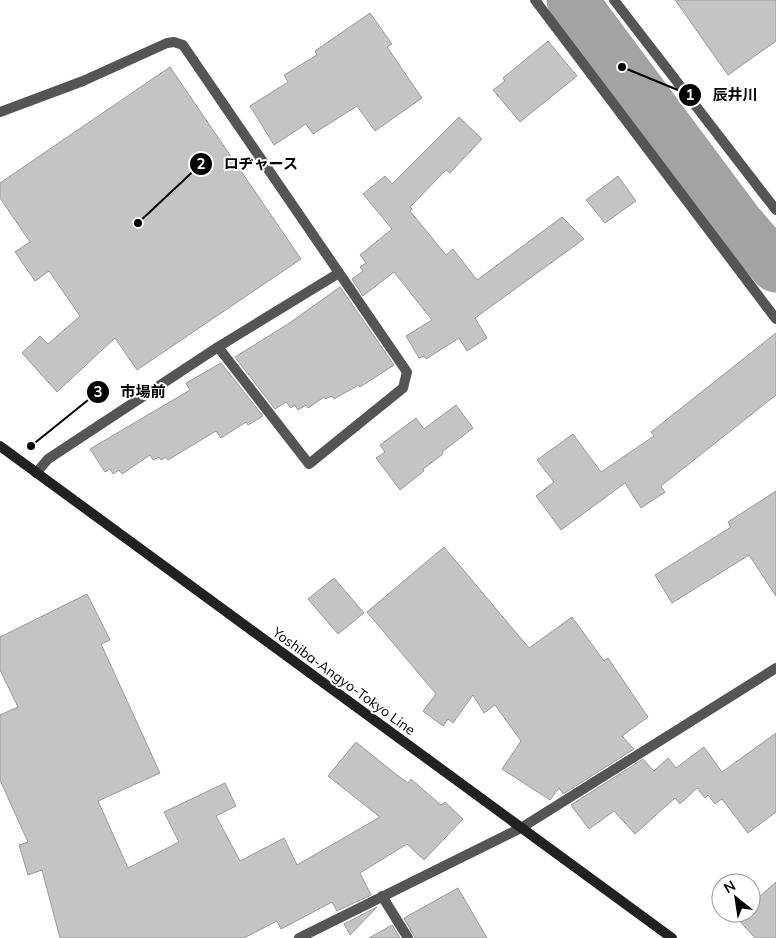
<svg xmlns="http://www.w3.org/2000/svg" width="776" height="938" viewBox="0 0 776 938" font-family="Mulish,'Noto Sans JP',sans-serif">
  <rect width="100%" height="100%" fill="#fff"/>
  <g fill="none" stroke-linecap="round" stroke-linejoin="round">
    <path stroke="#a3a3a3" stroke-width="51" d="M572,0L738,223L776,267"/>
  </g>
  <path fill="#c4c4c4" stroke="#999" d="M675,0H776V41L728,75Z
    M370,13L392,44L387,47L422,98L375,131L357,106L313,134L306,124L274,145L250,106L288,82L284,75L317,55L315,51Z
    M548,41L577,76L520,122L493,90L505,81L503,78Z
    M170,67L301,259L137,370L115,338L57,392L22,353L40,336L48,344L80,316L49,271L35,281L15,252L30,242L0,198V183Z
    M459,117L482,139L450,173L446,170L410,207L412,209L410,211L446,255L453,249L477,280L562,217L584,239L475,318L487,338L467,351L459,338L426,359L424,356L419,358L406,336L432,320L394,272L363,296L352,279L363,271L360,267L366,263L360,255L392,229L363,194L385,176L392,184Z
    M618,176L636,201L605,223L586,200Z
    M340,287L394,365L360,387L359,385L334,399L332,396L325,399L324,397L308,408L306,405L298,410L295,405L291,408L286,402L275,409L235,357L288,324Z
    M776,333V395L661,486L665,492L641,508L625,483L561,530L536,496L554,482L537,460L573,434L601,472L654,436L651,432Z
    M221,363L263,416L248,425L246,422L221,438L216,431L168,460L166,457L161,460L159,457L153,460L150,455L122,474L119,470L113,474L110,469L105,472L90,449L190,390L186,383Z
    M456,405L473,428L442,452L443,454L423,469L424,471L400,490L376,458L385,452L380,445L416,418L424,429Z
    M776,491V596L749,555L672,603L655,575L731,527L728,522Z
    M444,547L529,648L572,617L604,661L608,658L648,717L622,736L634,749L563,794L559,788L550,800L502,769L521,741L495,705L484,713L473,695L453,723L448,719L443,726L423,711L436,694L367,612Z
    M334,578L364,613L338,634L308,599Z
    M87,594L110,640L101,644L160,773L98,801L128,868L179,842L164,812L225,783L236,806L216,816L240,861L284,838L297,865L380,817L328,776L356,742L397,775L408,783L411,779L441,805L445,802L463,819L424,860L407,844L360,873L371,895L337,911L332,902L281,929L277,921L244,938H60L42,870L28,875L19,845L28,842L0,780V715L18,707L0,670V637Z
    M776,733V812L748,833L722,799L715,804L708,795L705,798L697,788L680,804L675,798L635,834L614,811L589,829L571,805L643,759L654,771L668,758L676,768L704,747L722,772Z
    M776,882V938H755L736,917L741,913H751V904Z
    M458,888L487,938H415L404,918Z
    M377,907L350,935L344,924Z
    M392,925L400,938H369Z"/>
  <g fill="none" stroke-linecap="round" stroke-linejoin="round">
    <path stroke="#555" stroke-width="10" d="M535,0L776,319
      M614,0L776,210
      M0,112L83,81L167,43L174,42L183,45L407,372L403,388L309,464L218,347
      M36,473L48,459L218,347L339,273
      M382,896L408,938
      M299,938L521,828L776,668"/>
    <path stroke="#222" stroke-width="10" d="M0,446L672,938"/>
  </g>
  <g text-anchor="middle" stroke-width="4" stroke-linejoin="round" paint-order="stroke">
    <g font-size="14" fill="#000" stroke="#fff">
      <text transform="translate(344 681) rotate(36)" y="5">Yoshiba-Angyo-Tokyo Line</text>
    </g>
  </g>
  <path fill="none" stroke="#000" stroke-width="2" d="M622 67L690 95M138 223L201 164M31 446L98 392"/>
  <g fill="#000" stroke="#fff" stroke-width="2">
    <circle cx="622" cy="67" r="5"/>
    <circle cx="138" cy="223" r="5"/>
    <circle cx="31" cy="446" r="5"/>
    <circle cx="690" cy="95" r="12"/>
    <circle cx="201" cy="164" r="12"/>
    <circle cx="98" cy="392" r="12"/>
  </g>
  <g font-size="15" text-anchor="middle" font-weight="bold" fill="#fff">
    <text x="690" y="100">1</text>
    <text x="201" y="169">2</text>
    <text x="98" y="397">3</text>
  </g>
  <g font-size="15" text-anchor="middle" font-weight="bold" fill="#000" stroke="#fff" stroke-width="4" stroke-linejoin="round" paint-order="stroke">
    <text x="735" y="100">辰井川</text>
    <text x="261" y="169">ロヂャース</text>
    <text x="143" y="397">市場前</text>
  </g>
  <g transform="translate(736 898) rotate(330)"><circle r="24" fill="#ffffff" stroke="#999999"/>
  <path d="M0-4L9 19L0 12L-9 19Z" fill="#000000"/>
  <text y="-8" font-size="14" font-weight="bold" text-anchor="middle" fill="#000000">N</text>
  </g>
</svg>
